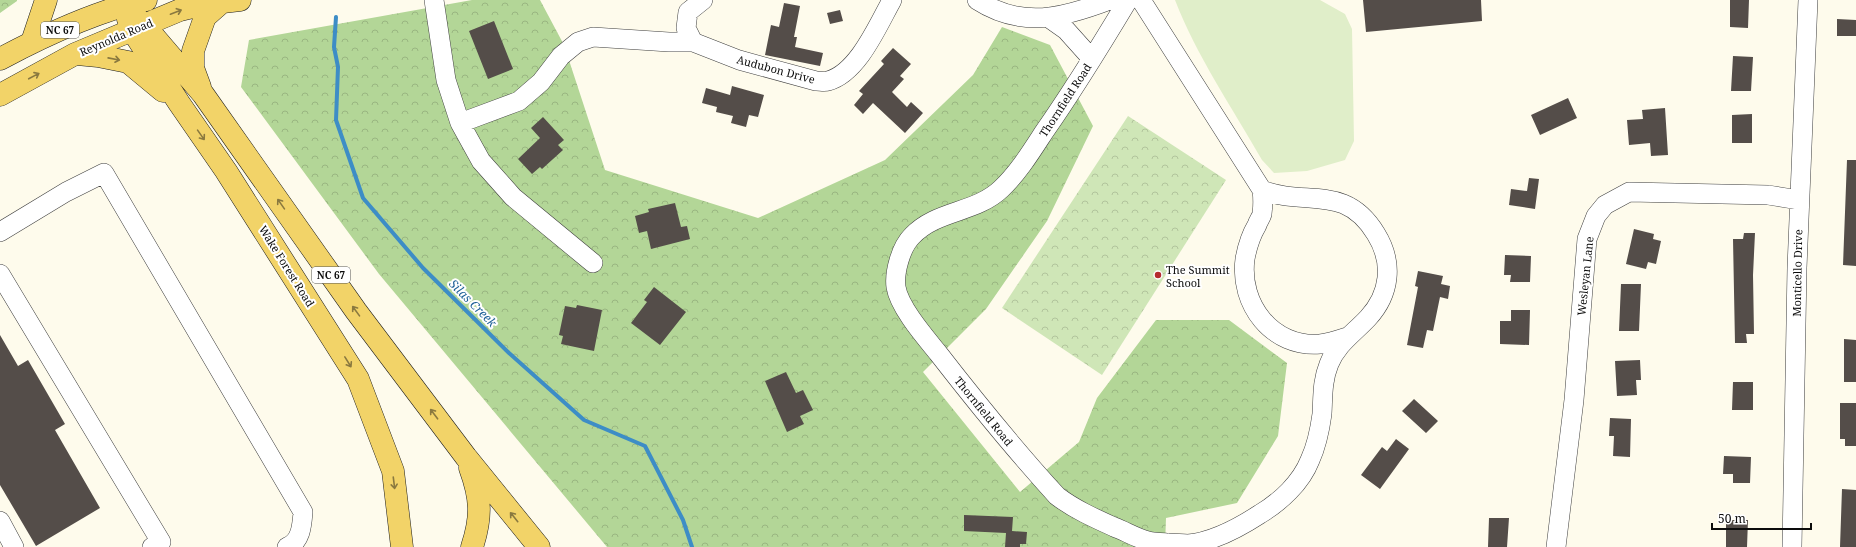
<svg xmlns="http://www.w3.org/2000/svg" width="1856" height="547" viewBox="0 0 1856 547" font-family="'Noto Serif',serif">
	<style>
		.forest { fill: url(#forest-crowns) }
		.park { fill: url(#park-crowns) }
		.pitch { fill: #e0eec9 }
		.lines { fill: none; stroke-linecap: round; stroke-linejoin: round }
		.stream { stroke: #3d8dc6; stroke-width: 4 }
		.building { fill: #544d49 }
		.minor-casing { stroke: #3f3f3f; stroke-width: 20 }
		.major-casing { stroke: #1d1d1d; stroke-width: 23 }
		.minor { stroke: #fff; stroke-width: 19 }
		.major { stroke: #f2d368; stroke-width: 22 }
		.oneway { stroke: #8a793f }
		.poi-dot { fill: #b52b2f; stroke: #fff; stroke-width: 1.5 }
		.labels { text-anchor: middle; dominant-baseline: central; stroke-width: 4; stroke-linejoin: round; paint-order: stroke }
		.shield { fill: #fff; stroke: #555; stroke-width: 1 }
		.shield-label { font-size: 10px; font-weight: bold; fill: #0c0c0c }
		.street-label { font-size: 11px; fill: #0c0c0c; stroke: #fff }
		.poi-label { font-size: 11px; fill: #0c0c0c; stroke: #fff; text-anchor: start }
		.water-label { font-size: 12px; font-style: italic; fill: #1c5f97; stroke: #fff }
	</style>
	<defs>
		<pattern id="forest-crowns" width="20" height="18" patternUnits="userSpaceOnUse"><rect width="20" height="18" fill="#b3d697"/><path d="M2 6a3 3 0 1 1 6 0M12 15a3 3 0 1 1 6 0" fill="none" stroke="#99b681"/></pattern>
		<pattern id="park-crowns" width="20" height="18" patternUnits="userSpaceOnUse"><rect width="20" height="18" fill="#cfe6b7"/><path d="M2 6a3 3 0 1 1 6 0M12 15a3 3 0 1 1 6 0" fill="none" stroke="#b1c49c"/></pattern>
	</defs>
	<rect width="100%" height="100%" fill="#fefbec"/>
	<path class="forest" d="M0,0H17V1L0,13Z
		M472,0H540L564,45L605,170L758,218L885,160L973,75L1002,27L1050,45L1093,126L1047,221L986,309L923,372L1020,492L1079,442L1097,398L1156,320H1229L1287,363L1278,436L1237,503L1166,518L1165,547H607L379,274L241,87L249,40Z"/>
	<path class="park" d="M1128,116L1226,180L1102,375L1002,308Z"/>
	<path class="pitch" d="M1175,0H1320L1345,14L1352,29L1354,141L1345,160L1307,171L1274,173L1262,160C1233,109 1196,55 1175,0Z"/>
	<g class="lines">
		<path class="stream" d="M336,17L334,47L338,67L336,120L363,198L423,268L509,353L584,420L645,446L683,520L692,547"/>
	</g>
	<path class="building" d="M1363,0H1481L1482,21L1366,32Z
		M1730,0H1749L1748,28L1730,27Z
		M784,3L800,6L794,37H797L795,47L823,53L820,66L765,55L771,25L779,27Z
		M840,10L843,21L830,24L827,13Z
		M1837,19L1856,20V36H1837Z
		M494,21L513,69L488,79L469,31Z
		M893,48L911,64L900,76L904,79L892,92L907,107L911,102L923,113L905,133L873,103L863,114L854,105L863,94L859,91L884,64L881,61Z
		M1733,56L1753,57L1751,91H1731Z
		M732,86L764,95L758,117L749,115L746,127L731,123L733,116L716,112L717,107L702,103L706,88L730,95Z
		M1568,98L1577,118L1540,135L1531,115Z
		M1665,108L1668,155L1651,156L1650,143L1629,145L1627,120L1643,119L1642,110Z
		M1752,114V143H1732V115Z
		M543,117L564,140L558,145L563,150L542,169L540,167L532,174L518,159L540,138L531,128Z
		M1847,160H1856V266L1843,265Z
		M1529,178L1539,179L1535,209L1509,205L1511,189L1527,191Z
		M675,203L681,227L687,226L690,239L651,249L647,231L639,233L635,216L649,212L648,209Z
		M1634,229L1654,234L1653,239L1661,241L1656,264L1648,262L1646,269L1626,264Z
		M1744,233H1755L1753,275L1754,334H1746L1747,343H1735L1733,239H1743Z
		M1505,255L1531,256L1530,282H1510L1511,275H1504Z
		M1418,271L1443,276L1441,284L1450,286L1448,299L1440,297L1433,331L1427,330L1423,348L1407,345L1418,287L1415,286Z
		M1621,284H1641L1639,331H1619Z
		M654,287L686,312L660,345L631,323L647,302L644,300Z
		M577,305L602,310L594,351L561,344L563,336L559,335L565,306L576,308Z
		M1511,310H1530L1529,345L1500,344V321H1511Z
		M0,335L18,366L28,360L65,424L55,430L100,508L36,546L0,485Z
		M1844,339L1856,340V382H1844Z
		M1640,360L1641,380H1636L1637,395L1617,396L1615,361Z
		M786,372L796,393L803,390L813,410L800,416L804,424L787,432L765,381Z
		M1733,382H1753V410H1732Z
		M1414,399L1438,421L1426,433L1402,411Z
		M1840,403H1856V446H1845V439H1840Z
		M1610,418L1631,419L1630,457L1613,456L1614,436H1609Z
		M1396,439L1409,449L1380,489L1361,475L1382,447L1387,451Z
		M1724,456L1751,457L1750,483H1733V474H1723Z
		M1842,489L1856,490V547H1840Z
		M964,515L1013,517L1012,531L1027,532L1026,544H1020V547H1005L1006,533L964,531Z
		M1489,518H1509L1507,547H1488Z
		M1726,520H1748L1747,547H1726Z"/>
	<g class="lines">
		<defs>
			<path id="minor" d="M434,0L446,80L460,123L519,101L541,82L561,56L578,42L593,37L669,42H693L739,60L816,81C820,81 825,82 828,81C858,73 878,25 892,0
				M977,0C1022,29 1063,18 1110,0
				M1128,0C1101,45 1074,89 1044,132C1031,152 1018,173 1001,189C976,213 936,210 912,236C901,247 894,272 896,287C899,307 925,337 938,353C976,402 1015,450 1057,496C1074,509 1094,518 1114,527C1125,531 1136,538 1148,541C1154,543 1162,542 1168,543C1175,543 1182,544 1188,544C1213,542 1240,527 1260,514C1280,502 1301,483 1310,460C1316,447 1320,429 1322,414C1323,397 1322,381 1329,364C1337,344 1353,334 1368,318C1390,294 1394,263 1376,234C1345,183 1307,207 1262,190L1141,0
				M1049,18L1066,30L1092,59
				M693,42L686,28L688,12L703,0
				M460,123L481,161L513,197L593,263
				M1262,190C1263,198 1263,206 1262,214C1261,218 1258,221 1257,225C1251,235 1247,248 1245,259C1239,304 1272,348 1320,344C1329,343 1338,340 1347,337
				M0,232L66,192L104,173L303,512C302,525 301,542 287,547
				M0,274L161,542L152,547
				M0,521L14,547
				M1556,547L1574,400L1587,239L1596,216L1605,205L1629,192L1768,195L1799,200
				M1792,547L1797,268L1808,0"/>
			<path id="major" d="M122,5L144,25L203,94L356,311L466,457L539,547
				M128,19L132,30L179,103L226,171L358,379L393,471L402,547
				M32,42L46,0
				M77,54L98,56L128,62L163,91
				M0,59C45,35 96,11 146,0
				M200,87L193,68V51L205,17L222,2
				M0,95L75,54L180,10L205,4L240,0
				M470,468C481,498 482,517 472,547"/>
		</defs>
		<use href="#minor" class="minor-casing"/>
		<use href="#major" class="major-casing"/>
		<use href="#minor" class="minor"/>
		<use href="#major" class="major"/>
	</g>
	<defs><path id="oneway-shaft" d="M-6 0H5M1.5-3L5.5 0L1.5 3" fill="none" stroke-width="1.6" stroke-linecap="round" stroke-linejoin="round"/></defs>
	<g class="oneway">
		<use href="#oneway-shaft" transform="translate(176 12) rotate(-21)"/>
		<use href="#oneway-shaft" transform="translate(114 59) rotate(11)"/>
		<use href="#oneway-shaft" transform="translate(34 76) rotate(-28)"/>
		<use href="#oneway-shaft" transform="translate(201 135) rotate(55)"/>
		<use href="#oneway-shaft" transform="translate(281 204) rotate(-125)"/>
		<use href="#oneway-shaft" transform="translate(356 311) rotate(-126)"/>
		<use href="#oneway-shaft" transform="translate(348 362) rotate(58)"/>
		<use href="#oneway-shaft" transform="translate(434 414) rotate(-127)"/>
		<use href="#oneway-shaft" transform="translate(394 483) rotate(83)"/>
		<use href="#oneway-shaft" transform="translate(514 517) rotate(-129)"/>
	</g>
	<circle class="poi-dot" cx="1158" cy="275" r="4"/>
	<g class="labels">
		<g class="shield">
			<rect x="41" y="22" width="38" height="16" rx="3"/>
			<rect x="312" y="267" width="38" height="16" rx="3"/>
		</g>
		<g class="shield-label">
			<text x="60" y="30">NC 67</text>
			<text x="331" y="275">NC 67</text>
		</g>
		<g class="street-label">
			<text transform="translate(116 37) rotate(-23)">Reynolda Road</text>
			<text transform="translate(776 69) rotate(15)">Audubon Drive</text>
			<text transform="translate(1065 100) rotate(-57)">Thornfield Road</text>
			<text transform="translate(287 266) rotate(58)">Wake Forest Road</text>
			<text transform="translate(1797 273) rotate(-89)">Monticello Drive</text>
			<text transform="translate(1585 276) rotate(-84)">Wesleyan Lane</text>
			<text transform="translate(984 411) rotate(51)">Thornfield Road</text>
		</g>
		<g class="poi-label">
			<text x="1166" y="269">The Summit<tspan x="1166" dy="13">School</tspan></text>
		</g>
		<g class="water-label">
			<text transform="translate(473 303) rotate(45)">Silas Creek</text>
		</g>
	</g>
	<path d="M1712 523v6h99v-6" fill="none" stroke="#0c0c0c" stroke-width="2"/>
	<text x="1718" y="523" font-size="12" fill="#0c0c0c" stroke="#ffffff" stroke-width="3" paint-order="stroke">50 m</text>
</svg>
